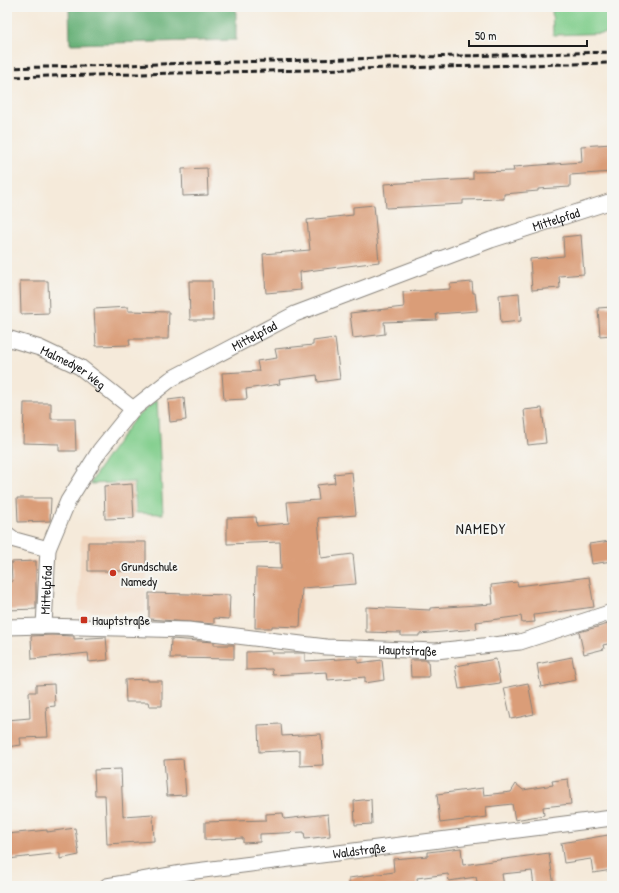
<svg xmlns="http://www.w3.org/2000/svg" width="619" height="893" viewBox="0 0 619 893" font-family="'Patrick Hand',sans-serif">
	<style>
		.built { fill: #f1d5bd }
		.green { fill: #81ce8c; stroke: #4e7554 }
		.forest { fill: #68b178; stroke: #42664a }
		.building { fill: #da9d78 }
		.lines { fill: none; stroke-linecap: round; stroke-linejoin: round }
		.minor-casing { stroke: #88837b; stroke-width: 17 }
		.minor { stroke: #fff; stroke-width: 15 }
		.rail { stroke: #1c1c1c; stroke-width: 3; stroke-dasharray: 6 3; stroke-linecap: butt }
		.poi-dot { fill: #c8321e; stroke: #f6f6f2; stroke-width: 1.5 }
		.labels { text-anchor: middle; dominant-baseline: central; stroke-width: 4; stroke-linejoin: round; paint-order: stroke }
		.street-label { font-size: 13px; fill: #1c1c1c; stroke: #f6f6f2 }
		.poi-label { font-size: 13px; fill: #1c1c1c; stroke: #f6f6f2; text-anchor: start }
		.quarter-label { font-size: 15px; letter-spacing: 1px; fill: #1c1c1c; stroke: #f6f6f2 }
	</style>
	<rect width="100%" height="100%" fill="#f6f6f2"/>
	<filter id="ink" filterUnits="userSpaceOnUse"><feTurbulence type="fractalNoise" baseFrequency=".025" numOctaves="2"/><feDisplacementMap in="SourceGraphic" scale="8" xChannelSelector="R" yChannelSelector="G"/><feConvolveMatrix kernelMatrix="1 2 1 2 8 2 1 2 1" color-interpolation-filters="sRGB"/></filter>
	<filter id="wash" filterUnits="userSpaceOnUse"><feTurbulence type="fractalNoise" baseFrequency=".012" numOctaves="4" result="noise"/><feDisplacementMap in="SourceGraphic" scale="16" xChannelSelector="R" yChannelSelector="G"/><feGaussianBlur stdDeviation="0.9" result="paint"/><feColorMatrix in="noise" values="0 0 0 0 0 0 0 0 0 0 0 0 0 0 0 0 0 1.4 0 .05"/><feComposite in="paint" operator="in"/></filter>
	<g filter="url(#wash)">
		<rect width="100%" height="100%" fill="#f5eada"/>
		<path class="built" d="M81,536H149L145,613L78,611Z"/>
		<path class="green" d="M552,7H612V33L553,35Z
			M157,400L163,514L136,513L134,482L90,484L104,461L135,418Z"/>
		<path class="forest" d="M69,7H236V40L70,44Z"/>
		<g id="blocks">
			<path class="building" d="M612,144V172L570,175V187L538,189V191L504,194V199L463,200V204L386,208L384,184L473,179V172L514,171L513,167L582,162L581,146Z
				M207,168L208,195L183,196L182,169Z
				M374,205L379,262L300,272L301,290L266,293L263,254L310,250L307,220L353,215V207Z
				M581,235L584,274L559,276L560,288L532,290L530,259L564,256L563,237Z
				M20,281H48L49,313L21,314Z
				M189,281H212L213,320H190Z
				M472,282L473,293H475L477,311L436,314L437,320L384,322L385,334L353,338L350,313L404,307L403,292L450,289V284Z
				M519,293L521,321L501,323L499,295Z
				M128,307V311L169,312L168,339H129L130,345L96,346L94,309Z
				M612,307V335L600,336L598,308Z
				M335,338L340,379L318,382L317,375L279,380L280,384L246,389L247,399L224,400L222,373L259,371L257,361L277,358L275,349L313,345V341Z
				M184,398L186,420L170,422L168,400Z
				M24,403H51V419H75L76,451H59V444L23,443Z
				M542,408L546,443L528,445L524,410Z
				M352,472L356,515L318,518L321,558L353,554L356,584L302,588L300,627L272,626V628H255L256,568L281,569L280,542L227,544V518L256,517L257,526L289,523L287,502L319,500L317,485L335,483L334,474Z
				M132,484L134,518L105,519L104,486Z
				M17,498H51L50,521L18,522Z
				M610,541L612,561L592,564L589,544Z
				M88,542H146V571H88Z
				M36,561V609L7,610V582H12L11,562Z
				M589,577L594,607L534,615L535,622L522,623L521,616L476,622L477,629L419,634V636H401V633L366,632V607L430,610V608L493,604L491,585L517,582L518,586Z
				M149,593L230,595L229,619L214,618V624L149,619Z
				M612,623V643L603,645L604,649L584,654L579,632Z
				M51,635L74,636V639L106,637L108,660L89,662L88,653L32,659L31,636Z
				M171,639L214,642V645H234V659L170,658Z
				M271,651V653H305V661L358,658V663L382,660L384,680L365,683V677L328,680L327,672L273,675L272,669L246,670V652Z
				M572,657L576,680L541,687L537,664Z
				M496,659L500,683L459,689L455,666Z
				M410,660H428L429,677H411Z
				M148,679V681H162V706H149L148,702H126L125,680Z
				M528,683L534,714L511,719L504,688Z
				M54,684L55,706L46,707L48,737L20,738L21,745L7,747V720L30,718L29,692H36V685Z
				M281,724L282,736L321,734L323,765L300,766V750L259,752L258,725Z
				M183,759L186,795L167,796L164,760Z
				M121,769L123,816L153,814L154,841L107,844L105,795H95L94,770Z
				M568,779L571,804L543,807L544,815L515,820L512,804L486,807L487,817L440,823L437,794L483,788L484,795L511,792L516,784L523,790L553,785L552,781Z
				M371,799L372,824L355,825L354,801Z
				M283,813L284,819L328,814L330,836L305,839L304,832L260,834V842L243,843V838L205,840V822L266,820V814Z
				M75,828L79,855L60,859V853L8,859L7,834L47,830V832Z
				M608,835L612,870L593,873L591,859L564,863L561,843Z
				M461,848L463,865L549,853L554,886H534L532,871L502,874L504,886H478L476,877L449,881L448,874L417,878L418,886H349V878L394,872L393,859L428,856V852Z"/>
		</g>
	</g>
	<g filter="url(#ink)">
		<use href="#blocks" fill-opacity="0" stroke="#88837b" stroke-width="1"/>
		<g class="lines">
			<defs>
				<g id="minor">
					<path id="s1" d="M7,338L40,348L80,367L133,409"/>
					<path d="M7,534L15,540L48,549"/>
					<path id="s2" d="M44,626L48,549L68,501L100,450L133,409L171,379L295,314L491,240L612,201"/>
					<path id="s3" d="M7,627L44,626L188,630L326,647L436,651L520,642L612,612"/>
					<path id="s4" d="M107,886L188,872L612,818"/>
				</g>
			</defs>
			<use href="#minor" class="minor-casing"/>
			<use href="#minor" class="minor"/>
			<path class="rail" d="M7,68L612,52
				M7,77L612,63"/>
		</g>
	</g>
	<g class="poi-dot">
		<circle cx="113" cy="573" r="4"/>
		<rect x="80" y="616" width="8" height="8" rx="2"/>
	</g>
	<g class="labels">
		<g class="street-label">
			<text stroke="none"><textPath href="#s2" startOffset="708">Mittelpfad</textPath></text>
			<text stroke="none"><textPath href="#s2" startOffset="384">Mittelpfad</textPath></text>
			<text stroke="none"><textPath href="#s1" startOffset="73">Malmedyer Weg</textPath></text>
			<text stroke="none"><textPath href="#s2" startOffset="36">Mittelpfad</textPath></text>
			<text stroke="none"><textPath href="#s3" startOffset="402">Hauptstraße</textPath></text>
			<text stroke="none"><textPath href="#s4" startOffset="255">Waldstraße</textPath></text>
		</g>
		<g class="poi-label">
			<text x="121" y="566">Grundschule<tspan x="121" dy="15">Namedy</tspan></text>
			<text x="92" y="620">Hauptstraße</text>
		</g>
		<g class="quarter-label">
			<text x="481" y="528">NAMEDY</text>
		</g>
	</g>
	<rect width="619" height="893" fill="none" stroke="#f6f6f2" stroke-width="24"/>
	<path d="M469 40v6h118v-6" fill="none" stroke="#1c1c1c" stroke-width="2"/>
	<text x="475" y="40" font-size="12" fill="#1c1c1c" stroke="#f6f6f2" stroke-width="3" paint-order="stroke">50 m</text>
</svg>
